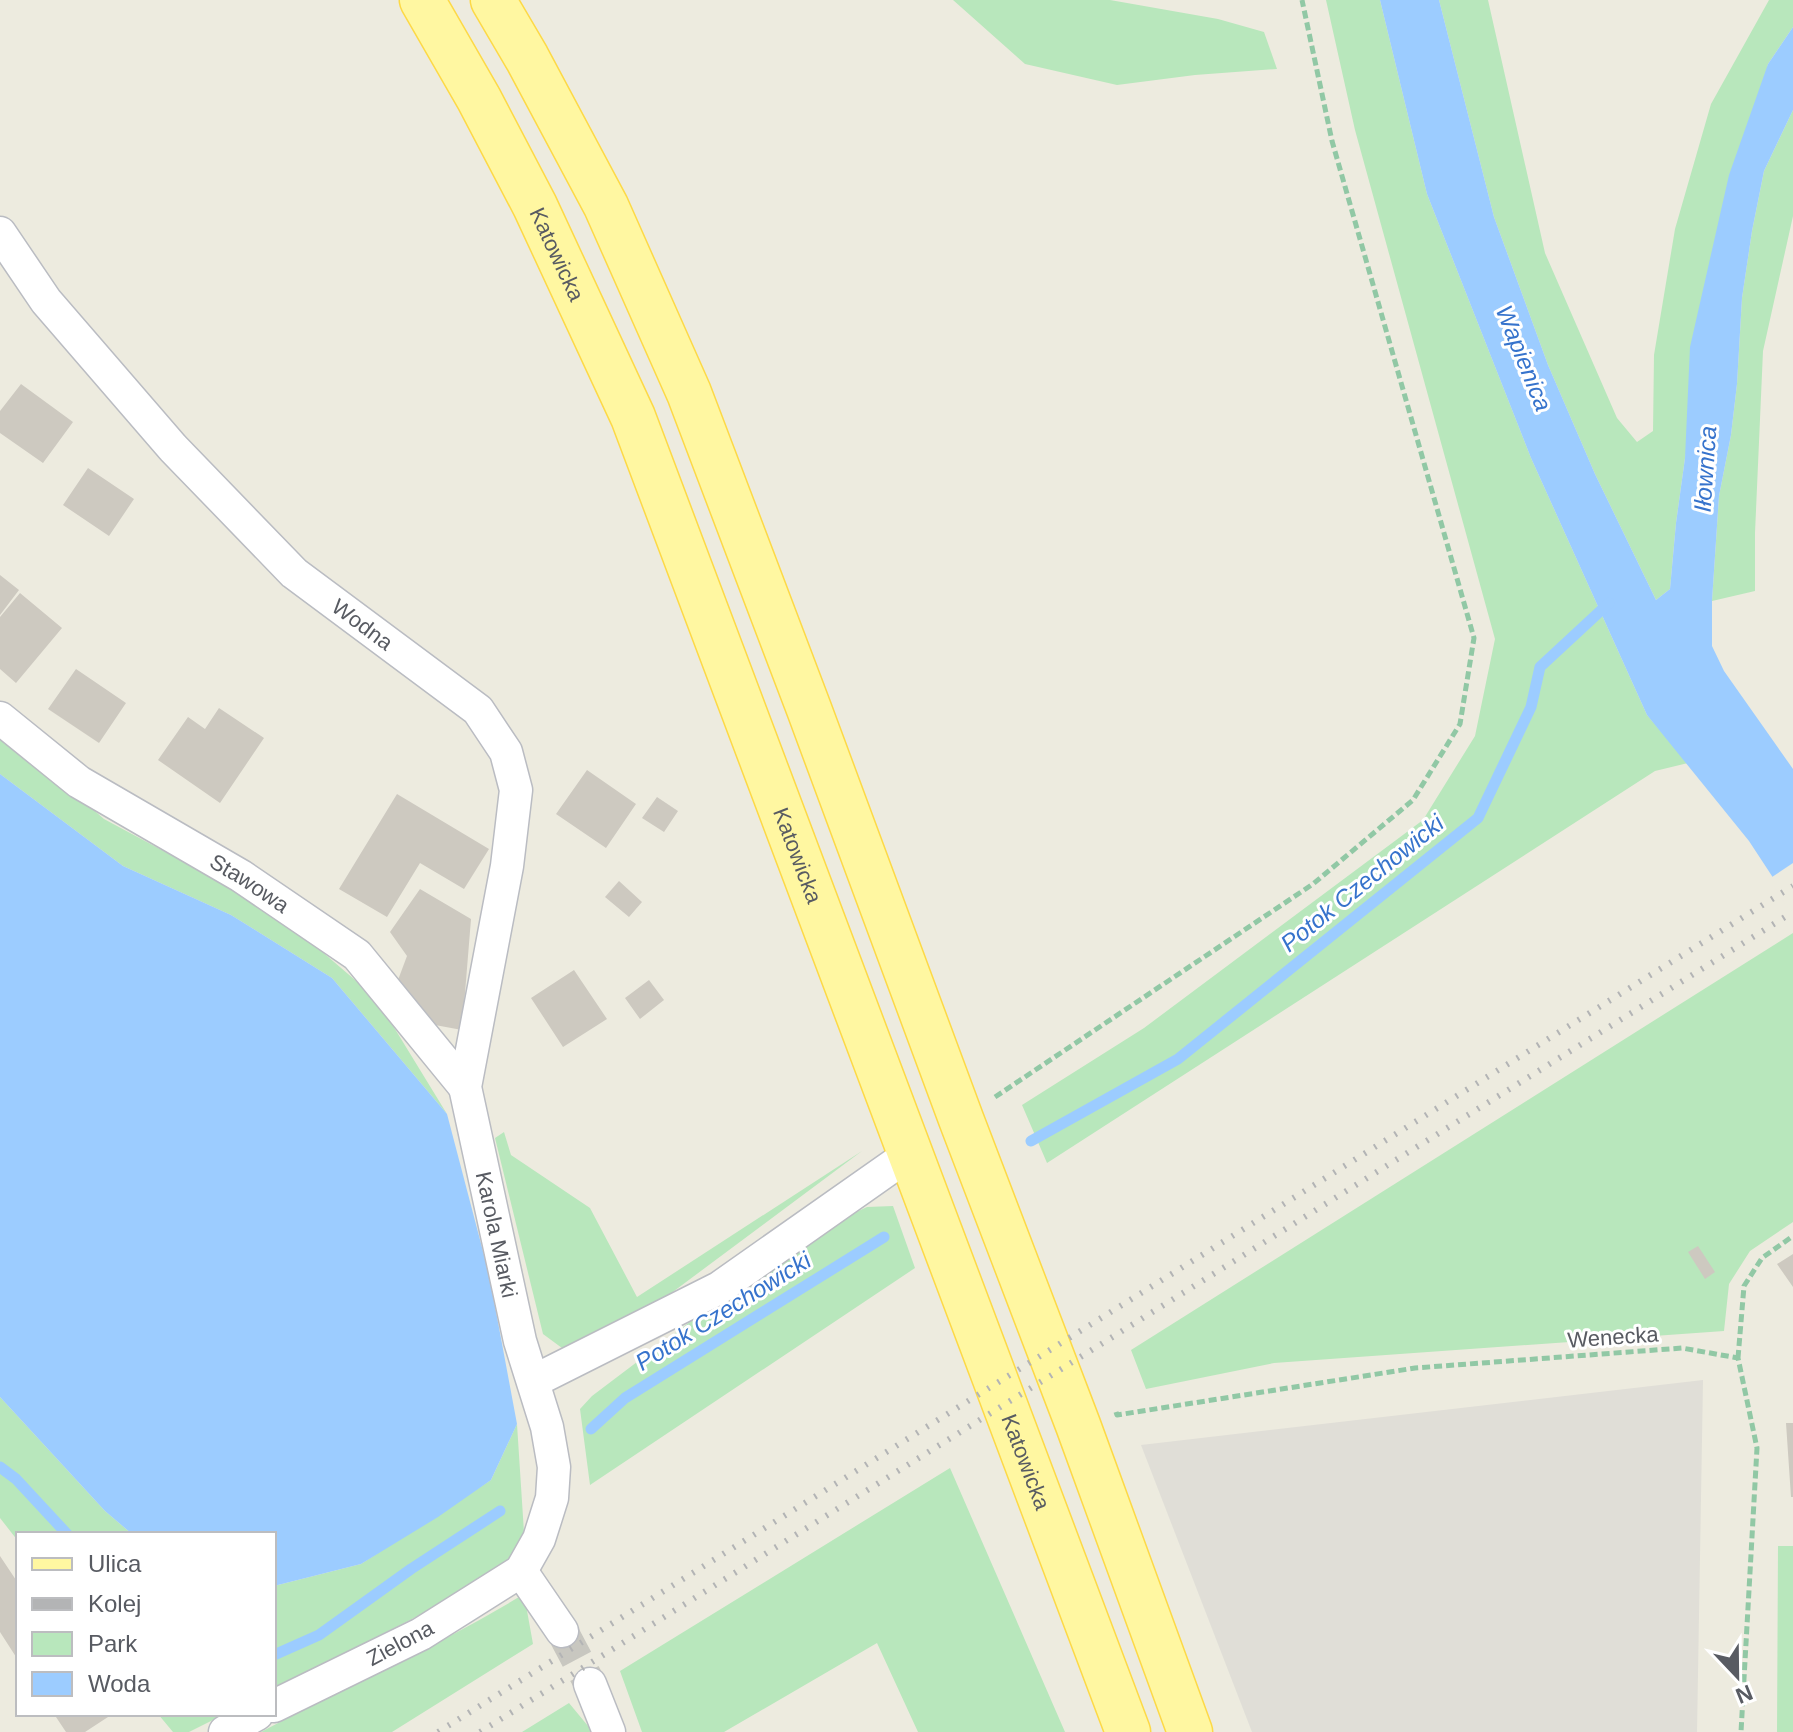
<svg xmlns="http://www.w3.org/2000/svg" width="1793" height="1732" viewBox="0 0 1793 1732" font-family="Arial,sans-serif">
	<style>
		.industrial { fill: #e0ded7 }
		.green { fill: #b8e7bc }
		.water { fill: #9cccff }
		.pier { fill: #edebdf }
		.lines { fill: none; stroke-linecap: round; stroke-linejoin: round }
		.stream { stroke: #9cccff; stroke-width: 11 }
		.building { fill: #cdc9c0 }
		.street-tunnel { stroke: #c8c7c0; stroke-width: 32; stroke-dasharray: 32 16; stroke-linecap: butt }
		.street-casing { stroke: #babcc2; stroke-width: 35 }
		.primary-casing { stroke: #fdd947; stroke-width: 47 }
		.path { stroke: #91c8a5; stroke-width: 5; stroke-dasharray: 8 4; stroke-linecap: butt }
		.street { stroke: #fff; stroke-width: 32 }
		.primary { stroke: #fff7a1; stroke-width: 44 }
		.rail { stroke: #b3b4b5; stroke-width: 6; stroke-dasharray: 2 10; stroke-linecap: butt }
		.labels { text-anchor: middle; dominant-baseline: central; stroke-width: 6; stroke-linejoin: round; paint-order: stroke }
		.street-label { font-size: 22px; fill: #585b62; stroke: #fff }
		.water-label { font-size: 24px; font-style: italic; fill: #3673cc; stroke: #fff }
	</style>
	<rect width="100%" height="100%" fill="#edebdf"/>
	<path class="industrial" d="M1703,1380L1697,1732H1252L1141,1445Z"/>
	<path class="green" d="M953,0H1110L1218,19L1264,32L1277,69L1195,75L1117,85L1025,64Z
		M1326,0H1380L1427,194L1531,458L1647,715L1688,763L1655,771L1047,1163L1022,1105L1144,1028L1423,820L1475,736L1495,639L1355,130Z
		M1439,0H1488L1545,253L1617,418L1637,442L1653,431L1654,355L1675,229L1711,104L1769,0H1793V27L1768,64L1685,458L1676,523L1670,589L1656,600L1595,474L1548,365L1494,217Z
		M1793,110V216L1763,351L1755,533V591L1712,601L1719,496L1731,435L1737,384L1742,298L1752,231L1764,171Z
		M0,734L35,759L104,819L212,877L291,925L376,998L447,1114L332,978L231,915L123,866L0,774Z
		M1793,933V1222L1750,1251L1729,1284L1724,1331L1274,1363L1146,1389L1131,1350Z
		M504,1132L511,1155L590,1208L637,1297L862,1151L623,1329L562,1348L543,1334L495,1138Z
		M893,1206L915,1268L590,1485L580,1409L592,1396L711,1306L820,1229L867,1207Z
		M0,1397L105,1511L132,1534H18V1541L0,1518Z
		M517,1424L525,1548L473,1588L274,1689V1586L361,1564L491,1480Z
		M950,1468L1065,1732H918L877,1643L724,1732H642L620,1671Z
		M1778,1546H1793V1732H1777Z
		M524,1594L533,1644L392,1732H261C348,1685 439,1646 524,1594Z
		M569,1703L593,1732H522Z
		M158,1714H225L189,1732H173Z"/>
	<path class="water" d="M1380,0H1439L1494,217L1548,365L1595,474L1656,600L1670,589L1676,523L1685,458L1690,347L1729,175L1768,64L1793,27V110L1764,171L1752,231L1742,298L1737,384L1731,435L1719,496L1712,601V646L1724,671L1793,769V908L1749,841L1647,715L1531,458L1427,194Z
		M0,774L123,866L231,915L332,978L447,1114L489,1274L517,1424L491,1480L438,1517L361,1564L274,1586V1534H132L105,1511L0,1397Z"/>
	<path class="pier" d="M1793,863V912L1790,911L1769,879Z"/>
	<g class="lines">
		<path class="stream" d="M1031,1141L1178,1059L1478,818L1531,707L1540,667L1609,603
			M591,1429L625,1398L884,1237
			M0,1467L16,1479L67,1534
			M274,1655L319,1635L411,1569L500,1511"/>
	</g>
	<path class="building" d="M21,384L73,422L43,463L0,433V411Z
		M88,468L134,499L109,536L63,505Z
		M0,575L19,590L0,615Z
		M20,593L62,628L16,683L0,669V617Z
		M76,669L126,703L99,743L48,709Z
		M219,708L264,738L220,803L158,760L188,717L205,729Z
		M587,770L636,804L606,848L556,814Z
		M397,794L489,849L464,889L420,863L387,917L339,889Z
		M657,797L678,811L664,832L642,818Z
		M619,881L642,902L629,917L605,897Z
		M420,889L471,919L462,1030L435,1025L398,980L407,956L390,932Z
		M574,970L607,1019L563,1047L531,998Z
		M649,980L664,1000L640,1019L625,998Z
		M1698,1246L1715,1272L1705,1279L1688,1252Z
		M1793,1254V1287L1777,1264Z
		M1786,1423H1793V1497H1791Z
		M0,1556L18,1583V1660L0,1632Z
		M54,1714H106L108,1717L85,1732H66Z"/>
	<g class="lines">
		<path class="street-tunnel" d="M562,1631L590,1684"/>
		<defs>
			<g id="street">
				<path id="s1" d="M0,233L46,301L173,448L294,573L478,710L506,752L516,790L507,866L465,1087L520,1341L547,1427L554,1467L552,1498L539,1539L521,1571L421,1634L274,1706"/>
				<path id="s2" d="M0,718L79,782L241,876L357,955L465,1087"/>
				<path d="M534,1381L719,1288L911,1153"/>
				<path d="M521,1571L562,1631"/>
				<path d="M590,1684L609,1732"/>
				<path d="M225,1732L257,1714"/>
			</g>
			<g id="primary">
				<path id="s3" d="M422,0L479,99L535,206L633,417L1128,1732"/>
				<path d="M493,0L527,58L606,206L689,393L809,709L961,1119L1078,1425L1190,1732"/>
			</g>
		</defs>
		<use href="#street" class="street-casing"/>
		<use href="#primary" class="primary-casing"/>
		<path class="path" d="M995,1097L1313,884L1413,800L1460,724L1474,638L1332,141L1302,0
			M1738,1358L1744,1286L1762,1258L1793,1236
			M1116,1412L1117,1415L1415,1368L1682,1348L1738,1358L1757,1448L1741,1732"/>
		<use href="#street" class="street"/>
		<use href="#primary" class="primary"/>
		<path class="rail" d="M438,1732L1793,886
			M480,1732L1793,912"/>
	</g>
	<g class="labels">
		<g class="street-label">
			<text stroke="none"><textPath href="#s3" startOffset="288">Katowicka</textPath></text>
			<text stroke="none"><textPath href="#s1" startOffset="536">Wodna</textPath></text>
			<text stroke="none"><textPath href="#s3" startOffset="936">Katowicka</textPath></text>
			<text stroke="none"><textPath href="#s2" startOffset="300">Stawowa</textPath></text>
			<text stroke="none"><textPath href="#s1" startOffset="1222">Karola Miarki</textPath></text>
			<text transform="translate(1613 1337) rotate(-4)">Wenecka</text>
			<text stroke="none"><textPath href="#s3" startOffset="1584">Katowicka</textPath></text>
			<text transform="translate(400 1643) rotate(-28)">Zielona</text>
		</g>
		<g class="water-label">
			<text transform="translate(1524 358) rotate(68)">Wapienica</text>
			<text transform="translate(1705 469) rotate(-86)">Iłownica</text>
			<text transform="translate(1362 883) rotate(-39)">Potok Czechowicki</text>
			<text transform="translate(723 1311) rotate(-32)">Potok Czechowicki</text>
		</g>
	</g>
	<rect x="16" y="1532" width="260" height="184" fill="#ffffff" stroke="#bcbdc0" stroke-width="2"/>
	<rect x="32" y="1558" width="40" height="12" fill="#fff7a1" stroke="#bcbdc0" stroke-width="2"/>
	<text x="88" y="1572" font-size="24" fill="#585b62">Ulica</text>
	<rect x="32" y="1598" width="40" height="12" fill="#b3b4b5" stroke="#bcbdc0" stroke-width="2"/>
	<text x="88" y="1612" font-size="24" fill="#585b62">Kolej</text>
	<rect x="32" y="1632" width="40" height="24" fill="#b8e7bc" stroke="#bcbdc0" stroke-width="2"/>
	<text x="88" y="1652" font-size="24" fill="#585b62">Park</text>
	<rect x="32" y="1672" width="40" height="24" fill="#9cccff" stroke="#bcbdc0" stroke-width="2"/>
	<text x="88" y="1692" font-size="24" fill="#585b62">Woda</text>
	<g transform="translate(1737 1676) rotate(158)" stroke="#ffffff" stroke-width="6" paint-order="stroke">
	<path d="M0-6L14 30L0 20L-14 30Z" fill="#585b62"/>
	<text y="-12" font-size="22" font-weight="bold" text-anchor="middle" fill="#585b62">N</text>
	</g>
</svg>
